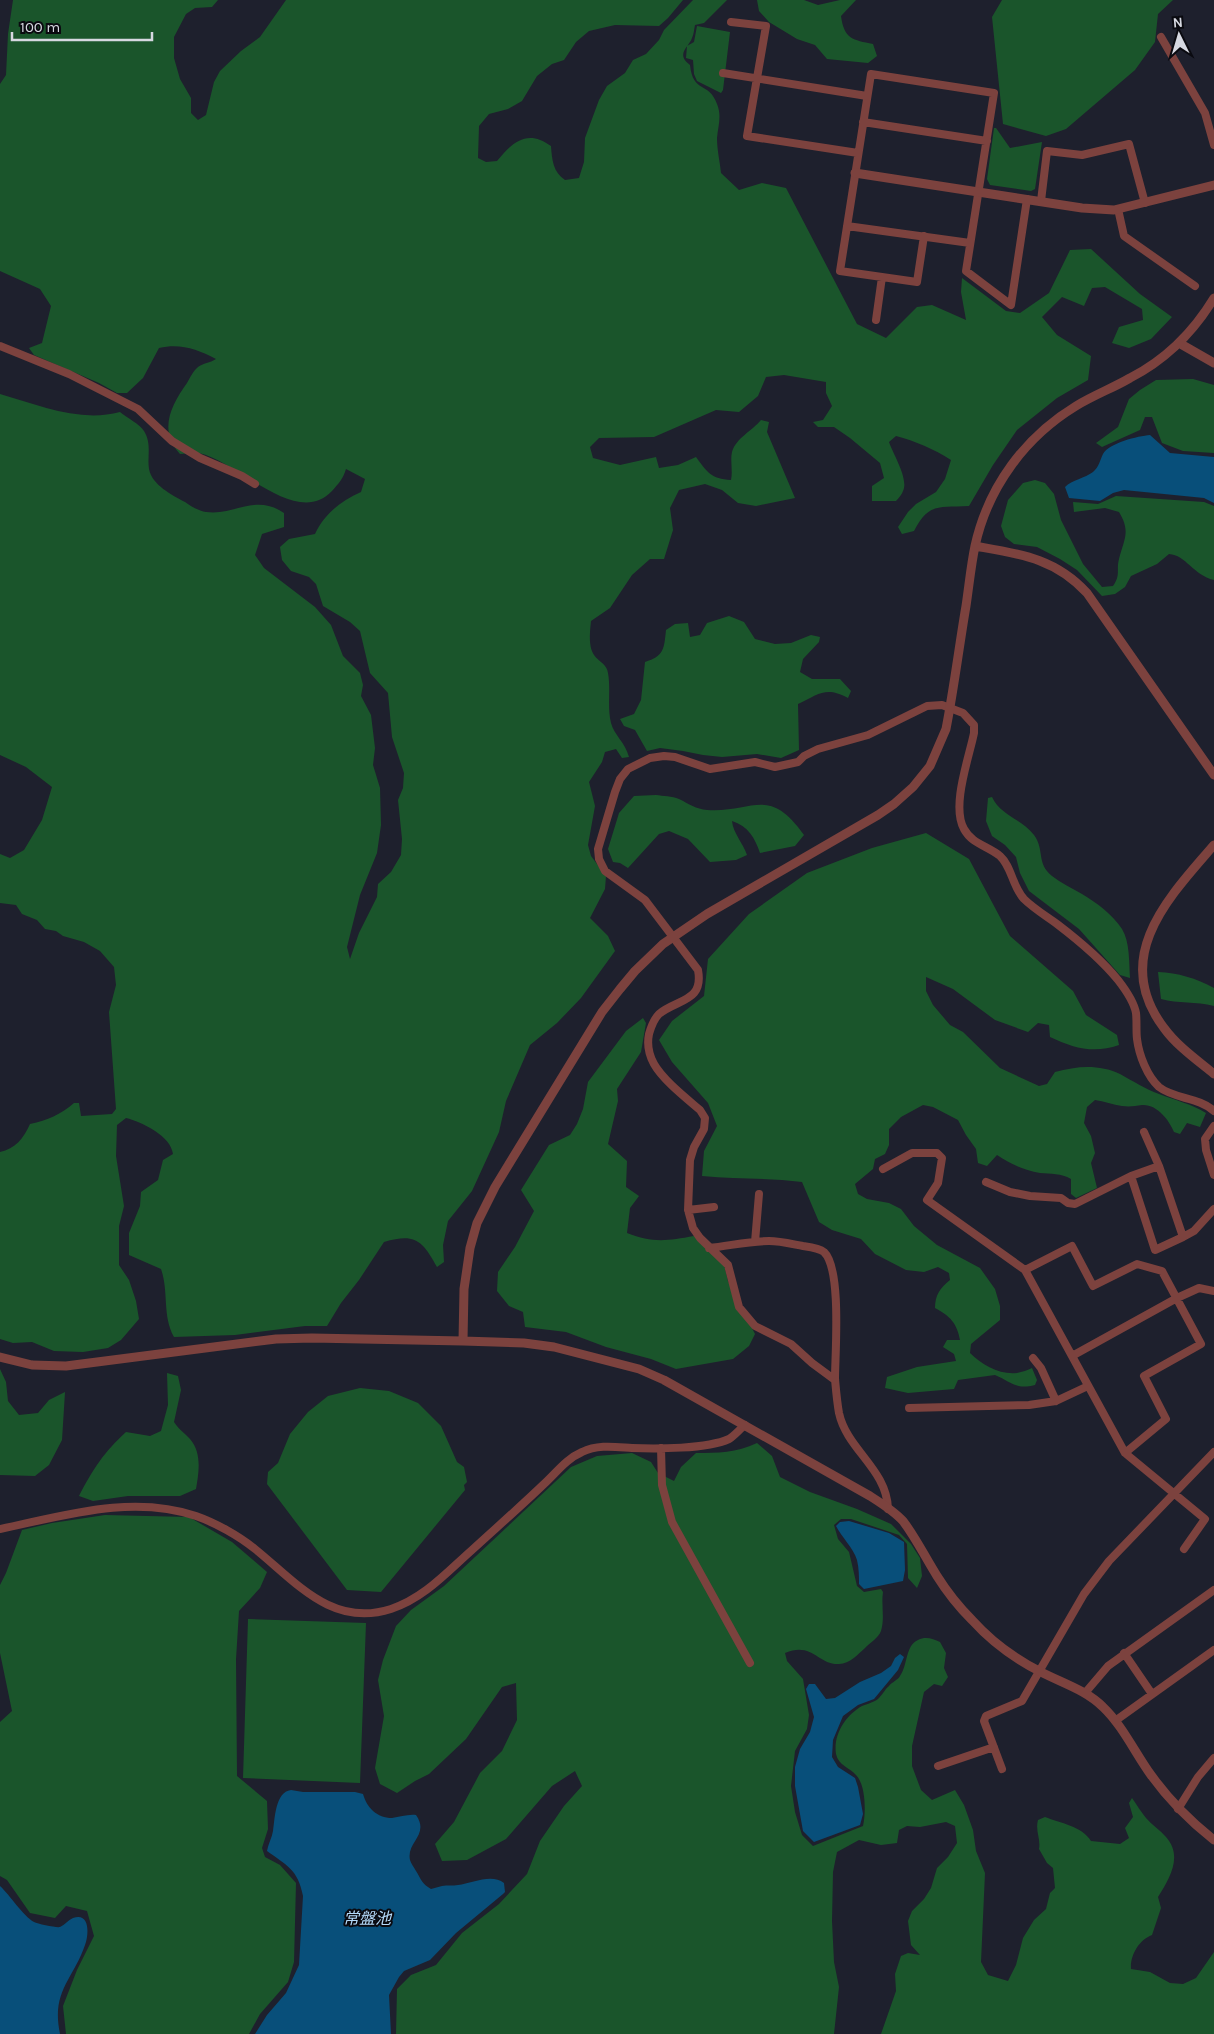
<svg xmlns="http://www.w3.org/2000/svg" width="1214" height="2034" viewBox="0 0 1214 2034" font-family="Karla,'Noto Sans JP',sans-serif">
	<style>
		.green { fill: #1a552b }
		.water { fill: #084f7a }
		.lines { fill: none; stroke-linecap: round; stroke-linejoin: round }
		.minor { stroke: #7c423e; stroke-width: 8 }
		.tertiary { stroke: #7c423e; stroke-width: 9 }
		.labels { text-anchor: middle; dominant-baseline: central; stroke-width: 4; stroke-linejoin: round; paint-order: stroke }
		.water-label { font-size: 16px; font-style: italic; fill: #b4dafa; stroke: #0a0a10 }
	</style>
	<rect width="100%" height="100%" fill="#1e202d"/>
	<path class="green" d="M13,0H218L212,7L195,8L186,14L174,37V58L180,79L191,98V113L198,120L206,115L214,82L220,71L241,51L260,37L286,0H683L668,18L659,26L615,25L589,31L576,42L564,60L552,64L537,76L522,101L508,109L489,114L479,126L478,158L486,162L497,161C513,141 528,129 551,146C552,160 553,172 565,180L579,178L584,162L585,138L599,100L607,86L625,73L633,60L646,54L659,40L664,30L693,0H727L704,23L695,25C694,29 694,34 692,38C689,47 675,54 690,65C693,94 709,81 717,104C722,116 718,126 717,138C717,150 720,162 721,173L739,190L762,183L786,188L857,324L886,338L917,307L932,305L966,320L961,292L962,278L1006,311L1020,313L1049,293L1070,250L1091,249L1140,294L1172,317L1151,339L1129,348L1112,343L1119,327L1143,320L1142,309L1105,287L1092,288L1084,306L1062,297L1042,317L1057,335L1091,356L1088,380L1057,398L1017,430L993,465L969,506C939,508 929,502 914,531L902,534L898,527L908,512L916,504L936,492L945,479L951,460C934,449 915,441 896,436L889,442C893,454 909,479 903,491C902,494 899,498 896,501H872V486L884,478L880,463L850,438L834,427H818L813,422L823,420L832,406L826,393V382L784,375L766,377L758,396L739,412L716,410L654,437L599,438L590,447L593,458L620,465L656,457L659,468L678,465L696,457C707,472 711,479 731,480C733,471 730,460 732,452C736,438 752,431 761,420L769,422L767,432L795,498L756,506L738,503L722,490L705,484L679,490L670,508L673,530L664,559H650L632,575L610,608L591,621C590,631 588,646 594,655C599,662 607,664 608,673C611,690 607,706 611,723C614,735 625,742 629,757L622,758L616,749L605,752L602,762L589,782L595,806L588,845L591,856L606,876L605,889L590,918L608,936L615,951L581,998L557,1023L530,1045L506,1101L499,1132L472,1191L448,1221L443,1245L444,1262L437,1267C422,1240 415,1233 384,1242L359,1280L341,1303L327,1326H305L235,1335L174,1337C162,1315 169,1292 161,1269L129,1255V1233L140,1206L141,1192L158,1180L163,1160L173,1154C171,1136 142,1122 126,1118L117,1125L116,1156L124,1206L119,1226V1265L129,1280L136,1301L139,1319L121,1340L108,1348L83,1352L54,1351L32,1342L13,1343L0,1339V1152C15,1149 24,1138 30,1124C48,1120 60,1115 74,1103H79L81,1116L112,1114L116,1109L109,1012L116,985L114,967L100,951L84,942L63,936L56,931L45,929L37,920L22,914L16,905L0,903V854L10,858L24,850L42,820L52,787L26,767L0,755V394C39,405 80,423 120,412C127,418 140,424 144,431C152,444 147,456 149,469C152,485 172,495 185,502C190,506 199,511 206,512C235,516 255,493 284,513V527L262,534L255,555L264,568L315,607L331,625L343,656L360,673L363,685L361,696L371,715L375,748L373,765L380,788L381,825L377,853L360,895L347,947L350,959L359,933L377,897L378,884L391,872L401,855L402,839L398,800L403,788L404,773L392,737L388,693L370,673L360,631L350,622L323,606L316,584L309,577L291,571L282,560L280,547L289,539L315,534C325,513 341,501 361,492L365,479L346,469C343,479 339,483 332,491C296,529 238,461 199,453C193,452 185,454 180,454C158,431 171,405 187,383C190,378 193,371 198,367C203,363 210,363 216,359C197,349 180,343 159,348L143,378L127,393H117L99,383L34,355L29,348L42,343L51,306L40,289L0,271V84L6,75L8,34Z
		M757,0H804L818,5L840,0H856L841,16C844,39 853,40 873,44L877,56L868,63L827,59L815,45L797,39L769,22L759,11Z
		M1002,0H1173L1158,14L1155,42L1135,70L1066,129L1046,136L1003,124L992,17Z
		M697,26L730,32L723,90L721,93L697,81L694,74L693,60L686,58L687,46L694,42Z
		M994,128H996L1010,148L1042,142L1035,189L1031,191L990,185L987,179Z
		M1193,379L1214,385V453L1183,451L1162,443L1152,417H1145L1140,430L1102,447L1096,443L1118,427L1129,399L1140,390L1156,380Z
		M1035,480L1045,483L1054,494L1061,520L1083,564L1102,587L1113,586C1121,575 1116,570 1119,559C1124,539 1131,532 1119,512L1105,508L1074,512L1073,502L1098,504L1116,496L1204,502L1214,506V580C1193,575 1186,555 1169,554L1157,564L1131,576L1125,587L1115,594L1102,596L1077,570L1060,559L1037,547L1014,544L1005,537L1001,526L1008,500L1023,483Z
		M729,616L744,622L755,639L775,644L791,643L811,635L820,637L819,642L803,659L800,672L812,679H840L851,691L848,698C826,686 819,694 798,704L799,750L781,758L757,754L722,757L703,755L683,751L660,748L647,751L635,730L624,726L620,719L634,714L641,700L645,662C664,656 664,649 666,630L675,624L688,623L690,637L700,635L707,623Z
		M656,795C663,796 672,796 679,799C689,804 696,809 707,810C754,813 768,785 804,835L795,846L760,853C755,838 748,826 732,821C733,833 743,843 747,855L736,860L710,862L688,839L669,831L659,834L628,868L620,863L613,862L608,849L619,813L634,796Z
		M992,797C1001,816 1022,819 1034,835C1045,850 1036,863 1052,876C1061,883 1072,888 1082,894C1097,903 1112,914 1122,929C1130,942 1129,963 1130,978L1120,975L1079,929L1029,891L1020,873L1016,857L1005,845L992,836L986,821L988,798Z
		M926,833L969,859L1010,936L1073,991L1086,1015L1117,1035L1119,1045C1094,1054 1073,1048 1050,1037L1049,1025L1038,1023L1028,1032L995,1020L953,989L926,977V991L933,1005L950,1025L963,1032L1000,1068L1039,1086L1047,1084L1055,1072C1077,1066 1099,1064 1120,1074C1133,1081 1145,1089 1159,1094C1175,1100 1191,1104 1206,1113L1200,1127L1187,1123L1180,1134L1174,1132C1169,1120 1157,1104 1142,1105C1135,1106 1130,1107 1122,1106C1113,1105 1104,1101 1095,1100L1087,1107L1084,1123L1091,1136L1095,1153L1091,1163L1097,1188L1076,1198L1071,1194V1179C1061,1173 1051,1174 1040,1173C1024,1170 1010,1164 997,1155L987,1166L978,1163L976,1149L966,1135L958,1120L933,1107L923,1105L901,1117L889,1129V1145L885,1154L875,1159L873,1169L855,1184L858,1194L867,1199L889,1203L901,1209L914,1226L937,1245L980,1268L995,1289L1000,1306V1320L971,1344L970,1353C982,1365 1000,1375 1017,1373C1022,1372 1028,1370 1032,1368L1037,1380L1035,1385C1015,1390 1012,1382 995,1375L958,1380L954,1389L908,1393L885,1388L887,1377L917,1367L956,1361L954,1354L943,1347L947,1340H960C957,1323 950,1316 935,1308C935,1295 940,1288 950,1280L949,1273L938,1267L924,1272L906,1270L875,1254L861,1239L832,1230L819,1222L802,1182C769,1178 736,1179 702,1176L704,1151L717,1126L708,1103L672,1062L659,1040L672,1021L704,996L708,959L749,914L807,873L872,848Z
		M1158,972C1178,973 1196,978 1214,988V1006C1196,1001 1178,1004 1161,999Z
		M643,1018L646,1023L641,1052L617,1089L618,1101L608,1144L627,1161L626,1187L639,1196L630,1208L627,1233C652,1243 667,1241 694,1236L724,1264L728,1281L755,1334L749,1346L733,1359L676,1369L651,1359L606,1347L566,1332L525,1327L523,1312L509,1306L497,1291L498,1272L515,1247L534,1211L521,1190L549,1145L570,1135L577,1124L583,1109L588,1082L626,1031Z
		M0,1369L6,1382L8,1401L19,1415L38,1413L49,1400L65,1392L62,1440L49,1465L35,1476L0,1475Z
		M167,1373L178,1376L181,1390L174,1422C180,1431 184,1432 190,1439C202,1453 199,1472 196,1489L180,1496H128L93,1501L79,1496C93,1469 104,1452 126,1432L150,1436L161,1431L168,1405Z
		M360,1388L389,1391L418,1403L441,1426L457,1462L464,1467L467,1482L464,1485L465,1490L381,1592L347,1590L267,1484L268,1472L278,1463L290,1434L308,1412L328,1396Z
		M757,1443L772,1456L780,1477L810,1492L857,1509L891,1524L911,1544L920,1558L922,1576L917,1588L908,1578L907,1544L899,1535L851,1519H841L834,1525L838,1539L849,1552L857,1586L864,1592L881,1589L883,1592C881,1605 885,1618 881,1631C879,1637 870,1643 865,1648C858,1654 850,1664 839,1664C818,1665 812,1641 785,1653L787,1661L803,1679L809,1715L807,1729L795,1751L791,1786L795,1812L802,1835L813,1846L863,1826C866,1813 866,1785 856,1775C850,1768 838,1765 836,1754C833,1734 846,1715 862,1706C867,1704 875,1702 879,1698C883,1694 885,1689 889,1686C892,1682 898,1680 900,1676C908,1665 905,1646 918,1640C926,1636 933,1639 940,1642L946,1653L944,1668L948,1677L942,1686L934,1684L924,1692L912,1746V1766L921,1790L932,1800L955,1790L964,1805L973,1830L976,1851L985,1873L981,1962L988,1975L1008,1981L1016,1965L1023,1938L1034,1920L1046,1909L1050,1893L1055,1888L1053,1868L1047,1863L1039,1849C1041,1839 1035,1831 1038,1820L1045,1817C1060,1823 1082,1826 1091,1841L1120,1844L1129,1838L1125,1828L1133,1817L1129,1803L1132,1798C1137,1805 1141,1812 1146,1818C1152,1825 1160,1830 1166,1837C1183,1856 1170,1878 1158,1897L1161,1908L1152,1935C1139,1940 1130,1955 1131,1969L1150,1972L1170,1983L1183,1984L1196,1978L1214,1952V2034H881L896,1991L895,1974L901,1956L908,1953L920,1955L911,1945L908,1921L912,1911L924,1899L931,1888L937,1868L948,1857L957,1843L955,1826L946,1822L920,1827L907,1826L899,1830L897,1843L881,1845L859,1840L837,1852L833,1872L832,1921L834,1962L839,1987L834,2034H396L397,1989L411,1975L436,1965L462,1933L499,1904L527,1874L540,1841L564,1806L582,1786L575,1771L552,1786L506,1839L467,1860L442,1861L435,1844L454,1822L480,1773L502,1751L517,1720L516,1683L502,1687L466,1739L429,1774L415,1781L397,1793L380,1784L375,1768L384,1716L378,1680L383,1660L396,1626L411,1610L444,1586L571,1467L597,1456L632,1453L651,1462L658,1473L674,1481L681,1467L696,1453C718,1453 736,1453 757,1443Z
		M105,1515L189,1517L232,1542L267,1572L260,1588L239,1611L236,1659L237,1776L267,1801L268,1829L262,1848L265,1857L280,1865L296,1883L294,1962L288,1982L260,2014L249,2034H66L63,2006L77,1970L94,1936L87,1911L66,1906L55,1918L30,1913L7,1880L0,1876V1722L12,1711L0,1653V1585L6,1573L22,1530L52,1523Z
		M248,1619L366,1623L360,1783L243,1778Z"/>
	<path class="water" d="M1150,435L1170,453L1214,457V503L1204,498L1124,490L1113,493L1100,501L1069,498L1065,487C1072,480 1085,478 1093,472C1099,467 1100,460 1103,454C1109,443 1138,436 1150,435Z
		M849,1521L889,1533L904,1542L905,1570L903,1581L864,1589L859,1584C859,1577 859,1568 857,1560C853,1547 842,1538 836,1526L840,1522Z
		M900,1654L904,1657L898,1670L874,1699L858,1705L843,1716L833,1740L832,1757L838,1767L855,1778L858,1787L863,1814L860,1825L814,1842L803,1831L795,1786V1767L800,1749L810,1732L814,1717L806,1689L809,1684H815L826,1699L835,1698L860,1682L881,1673L891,1666L895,1658Z
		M291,1790L303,1792H355L363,1794C367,1808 377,1818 392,1818C400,1817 408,1814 416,1815C430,1835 406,1842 410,1860C411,1864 414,1867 416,1871C421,1879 422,1884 431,1889C435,1888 438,1887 442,1886C447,1885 453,1886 458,1885C472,1883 492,1873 504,1883L505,1892L503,1894L456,1933L430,1960L404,1971L399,1977L389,1995L391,2034H255L267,2015L286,1993L299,1965L303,1896C298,1869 286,1865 267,1851C268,1844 272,1838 273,1831C275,1819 275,1792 291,1790Z
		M0,1886C10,1895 23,1916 34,1922C38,1924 57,1928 60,1927C65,1925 68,1920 73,1918C90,1912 89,1934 85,1945C73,1980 51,1991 60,2034H0Z"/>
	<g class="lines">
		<path class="minor" d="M731,22L766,26L747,136L858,153
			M1161,37L1205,113L1214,145
			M723,73L867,96
			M863,122L987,141
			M1041,201L1047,151L1082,155L1129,144L1145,203
			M1118,209L1124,236L1195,286
			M847,226L970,243
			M924,236L917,282L840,271L871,74L994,93L966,271L1011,305L1027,199
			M876,320L882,277
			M0,346L69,374L138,409L172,441L200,458L242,476L255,484
			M1214,1126L1205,1139L1206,1150L1214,1175
			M1144,1132L1159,1166L1183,1237L1194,1231L1214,1209
			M883,1169L912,1153H937L942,1158L938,1183L927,1200L1025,1270L1125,1453L1205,1519L1184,1549
			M1131,1176L1155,1250L1183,1237
			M986,1182L1010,1192L1030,1196L1061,1198L1068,1203L1075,1204L1131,1176L1159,1166
			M688,1210L714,1207
			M755,1242L759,1194
			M709,1248C729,1246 749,1241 769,1241C780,1241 792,1244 803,1246C810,1247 819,1248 824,1252C842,1269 835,1354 835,1379C836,1390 837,1402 839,1413C847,1450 887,1469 888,1509
			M1025,1270L1072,1246L1093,1286L1137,1264L1162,1271L1201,1344L1144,1376L1166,1419L1125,1453
			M1072,1356L1177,1298L1199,1288L1214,1291
			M1033,1358L1041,1368L1056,1401
			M835,1380L812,1363L791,1344L755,1326L739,1307L728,1265L700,1238L693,1228L688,1210L690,1160L694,1147L704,1129L705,1118L700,1110C686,1098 663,1080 654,1064C649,1055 647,1044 649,1034C651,1027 654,1019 659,1014C677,999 704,1002 698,970L645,900L605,871L599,859L598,849L615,792L620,779L628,769L650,758L664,756L675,757L710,769L755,762L775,767L798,762L804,756L818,749L868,735L927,706L942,705L963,713L974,725V733C969,758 951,806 964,829C972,844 988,846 1000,856C1012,867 1012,886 1024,899C1033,908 1046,916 1057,924C1078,940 1101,959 1118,980C1125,989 1134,1002 1136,1013C1137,1022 1136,1031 1137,1039C1139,1055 1147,1076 1159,1087C1174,1099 1199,1097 1214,1111
			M909,1408L1029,1405L1056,1401L1088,1386
			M661,1448L662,1485L672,1522L750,1663
			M0,1529C63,1516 132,1494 196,1516C216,1523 239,1536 255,1549C296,1582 332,1628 391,1609C424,1598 446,1573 472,1550C496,1528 520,1507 544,1484C557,1472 566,1459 582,1452C598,1444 616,1447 632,1448C656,1449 707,1449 729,1439C734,1436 740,1429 745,1425
			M1124,1653L1152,1694
			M1085,1693L1108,1666L1214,1590
			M1115,1721L1214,1650
			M938,1766L994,1747
			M1002,1769L984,1721L986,1716L1022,1701L1084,1594L1109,1561L1214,1452
			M1178,1809L1198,1777L1214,1758"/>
		<path class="tertiary" d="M855,173L1082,208L1114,210L1214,185
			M1179,343L1214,363
			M975,546C1020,554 1055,558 1087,593L1214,775
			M1214,845C1169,897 1110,957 1164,1028C1177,1046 1197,1060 1214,1074
			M463,1341L464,1289L470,1248L477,1223L495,1187L602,1012L620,989L635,971L663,944L707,914L878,815L894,804L913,787L930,766L946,729C954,688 959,647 966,606C969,586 971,565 975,546C988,487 1025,437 1076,406C1094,395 1113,388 1130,378C1165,360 1194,331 1214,298
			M0,1357L32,1365L66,1366L276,1339L312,1338L463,1341L524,1343L554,1347L639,1369L664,1380L870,1496C881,1503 894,1511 903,1521C916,1538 925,1557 937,1576C947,1592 959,1607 972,1620C991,1641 1015,1659 1041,1672C1062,1683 1086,1690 1103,1707C1123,1726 1135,1753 1151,1775C1169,1800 1190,1821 1214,1840"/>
	</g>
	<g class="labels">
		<g class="water-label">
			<text x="367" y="1918">常盤池</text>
		</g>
	</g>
	<g transform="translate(1179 35) rotate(355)" stroke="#0a0a10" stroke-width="4" paint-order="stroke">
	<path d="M0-4L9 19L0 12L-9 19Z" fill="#d6d8e1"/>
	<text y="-8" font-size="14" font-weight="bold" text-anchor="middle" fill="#d6d8e1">N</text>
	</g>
	<path d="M12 32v8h140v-8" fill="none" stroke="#d6d8e1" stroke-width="2.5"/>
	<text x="20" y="32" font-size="15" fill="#d6d8e1" stroke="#0a0a10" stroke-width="4" paint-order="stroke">100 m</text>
</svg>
